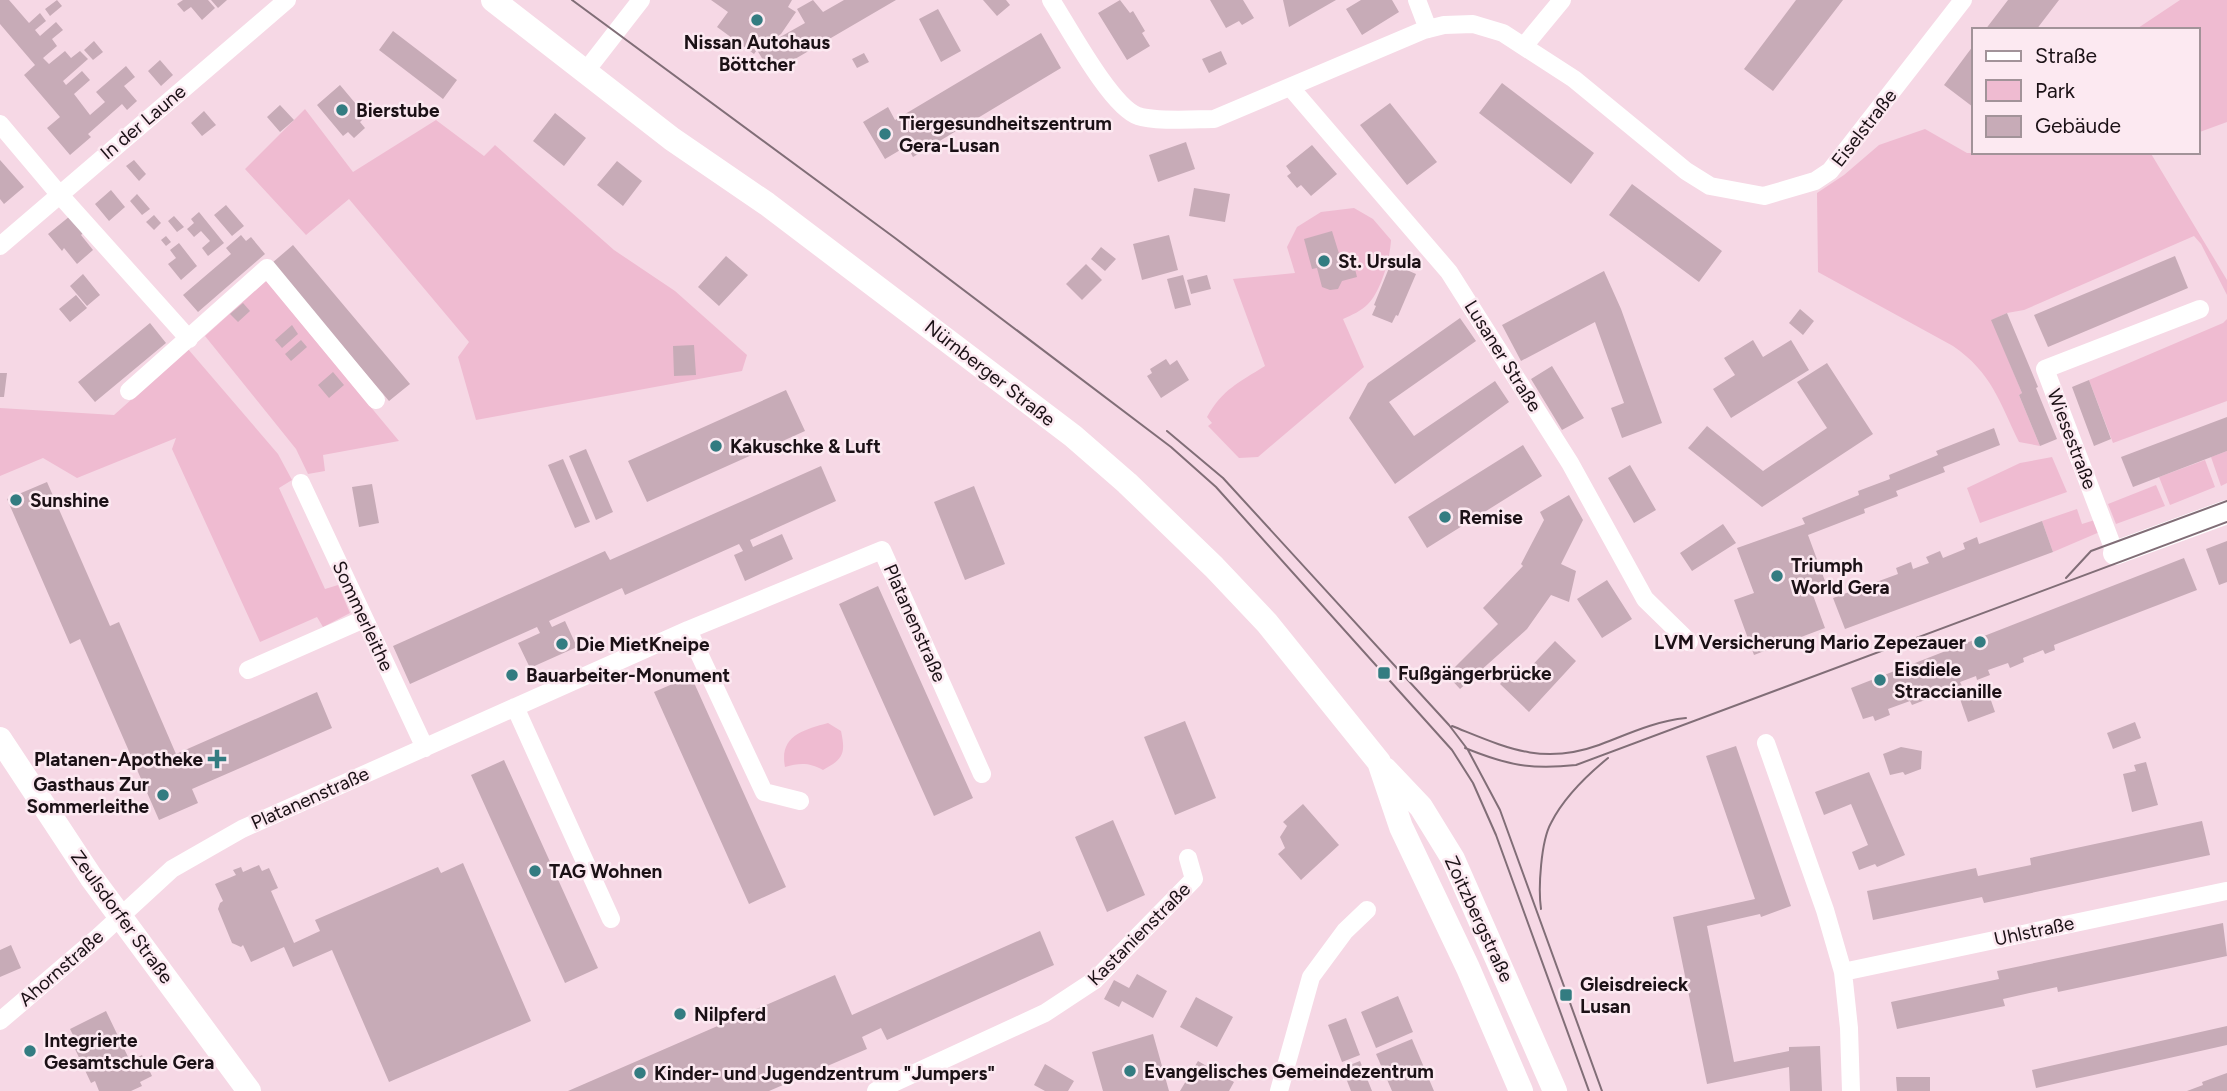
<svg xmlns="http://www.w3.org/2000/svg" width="2227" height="1091" viewBox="0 0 2227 1091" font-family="Figtree,sans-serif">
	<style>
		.green { fill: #efbbd1 }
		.building { fill: #c7abb7 }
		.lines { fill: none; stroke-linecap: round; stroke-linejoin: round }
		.street { stroke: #fff; stroke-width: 18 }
		.secondary { stroke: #fff; stroke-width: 24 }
		.tram { stroke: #816e77; stroke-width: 2 }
		.poi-dot { fill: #337c81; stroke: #fce9f1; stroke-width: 2.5 }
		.labels { text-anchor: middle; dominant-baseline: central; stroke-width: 5; stroke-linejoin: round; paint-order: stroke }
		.poi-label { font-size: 19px; font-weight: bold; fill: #1b1116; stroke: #fce9f1; text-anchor: start }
		.street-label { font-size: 19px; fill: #1b1116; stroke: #fce9f1 }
	</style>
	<rect width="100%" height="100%" fill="#f6d8e5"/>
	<path class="green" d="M2180,0H2227V122L2197,133V30H2135Z
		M305,109L353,172L436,120L484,156L495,145L614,250L675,291L747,355L742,371L476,420L458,357L469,342L349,199L306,235L245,169Z
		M1925,129L1967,153L2150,152L2227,280V295L2201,244L2194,236L2024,310L2007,313L1992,320L2022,393L2019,395L2040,446L2019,442C1999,401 1992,373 1953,346L1818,272L1817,193L1844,175L1879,145Z
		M1354,208L1373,219L1391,240C1390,259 1381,291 1368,304C1361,311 1352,315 1343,319L1364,367L1258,457L1239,458L1208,426L1212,423L1207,417C1223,389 1238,383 1265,366L1233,279L1295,273L1287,247L1297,227L1321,212Z
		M266,281L399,441L323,455L325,471L308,474L296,449L205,336Z
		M2227,319V401L2113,443L2089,380L2223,323Z
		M188,349L278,454L292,480L279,488L325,589L338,585L350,613L323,627L317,617L260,642L172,449L176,438L77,478L43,458L0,476V408L114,415Z
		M2227,451V483L2221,486L2211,457Z
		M2052,457L2067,492L1980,523L1967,488L2020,463Z
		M2205,460L2215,487L2170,505L2159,477Z
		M2156,485L2165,506L2116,524L2108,504Z
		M2077,509L2082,524L2098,519L2102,531L2053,552L2042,521Z
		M828,723L841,731C846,754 843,759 823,770C809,762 799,763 785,767C779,736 803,730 828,723Z"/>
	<path class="building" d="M0,0H9L29,23L40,13L46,21L35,30L40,36L56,22L63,30L52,39L57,46L43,58L49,64L65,51L71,58L80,51L88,59L63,81L66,85L82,71L90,80L74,94L90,115L105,102L96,92L126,66L135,77L124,86L137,101L127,110L122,104L88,134L91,137L70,155L47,128L60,117L24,75L35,65L0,24Z
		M57,0L62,6L50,16L45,9Z
		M183,0H208L215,8L202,20L191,7L184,12L177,4Z
		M211,0H227L218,8Z
		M711,0H792L788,7L796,12L781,34L769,42L765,39L754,54L717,27L728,12Z
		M813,0L823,12L844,0H896L771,73L757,50L805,23L797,9Z
		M983,0H1006L1010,5L997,16Z
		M1120,0L1130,13L1133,11L1145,31L1142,33L1150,46L1127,60L1098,13Z
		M1210,0H1243L1254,18L1242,25L1239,21L1226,28Z
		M1283,0H1336L1289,27Z
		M1361,0H1392L1399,12L1362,35L1346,9Z
		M1796,0H1843L1773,91L1744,69Z
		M2008,0H2059L2036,30H1985Z
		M938,9L961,51L941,62L919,19Z
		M393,31L457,80L443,99L379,50Z
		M1041,33L1061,68L913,157L907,146L885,159L863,122L888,107L895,120Z
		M94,41L103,52L93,60L84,50Z
		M1973,46V107L1944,85Z
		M1221,51L1227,64L1209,73L1202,59Z
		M864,53L869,62L857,68L852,59Z
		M160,60L173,75L161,86L148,71Z
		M1502,83L1594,153L1571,184L1479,113Z
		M340,85L366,116L360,122L365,128L354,138L348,132L343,136L317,105Z
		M1390,103L1437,162L1407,185L1360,125Z
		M280,105L294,120L280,132L267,117Z
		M204,111L216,125L202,136L191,123Z
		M555,113L586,138L564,166L533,141Z
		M1186,142L1195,169L1158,182L1149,155Z
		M1312,145L1337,174L1311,196L1301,185L1297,188L1287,176L1291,173L1286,166Z
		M0,160L24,187L4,204L0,199Z
		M134,160L146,174L139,181L126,166Z
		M617,161L642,181L623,206L597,185Z
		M1632,184L1722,251L1699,282L1609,215Z
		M1194,188L1230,194L1225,222L1189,216Z
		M111,190L125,207L109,221L95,204Z
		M137,194L150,209L142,215L130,201Z
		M226,205L244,226L232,236L214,215Z
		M199,212L224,243L208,256L202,248L210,241L201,231L194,237L187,229L194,223L191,219Z
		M154,215L161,223L154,230L146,222Z
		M70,216L84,232L81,235L93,250L77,264L64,248L62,251L48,234Z
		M174,216L184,227L177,232L168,221Z
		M1332,231L1341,260L1352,257L1357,277L1342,281L1338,289L1330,290L1322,287L1317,268L1312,269L1304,239Z
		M241,235L246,241L251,237L265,254L198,312L183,295L231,254L226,248Z
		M1169,235L1178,270L1142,280L1133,244Z
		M166,236L171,242L166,246L161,240Z
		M179,243L197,266L181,280L168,264L176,258L170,250Z
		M293,245L410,384L389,401L272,263Z
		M1101,247L1116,259L1105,271L1091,259Z
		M726,256L748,275L719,306L698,287Z
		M2175,256L2188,288L2048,347L2034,315Z
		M1391,263L1416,274L1398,316L1396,315L1392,323L1372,315L1376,306L1374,305Z
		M1086,264L1102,280L1082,300L1066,284Z
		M1604,271L1621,309L1662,423L1622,438L1611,408L1624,403L1595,322L1521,361L1502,325Z
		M83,274L100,295L87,306L70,286Z
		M1183,275L1191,305L1175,309L1167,279Z
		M1207,275L1211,289L1191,294L1187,280Z
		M76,295L87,308L70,322L59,309Z
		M243,303L250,311L238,322L230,314Z
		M1800,309L1814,321L1803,335L1789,323Z
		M2007,313L2038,387L2036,388L2057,439L2040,446L2019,395L2022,393L1991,320Z
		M1460,318L1476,341L1389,402L1414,436L1495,381L1509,402L1395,484L1349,418L1368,383Z
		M150,323L166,343L95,402L78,382Z
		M292,325L298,334L282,348L275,340Z
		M301,340L307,347L291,361L285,354Z
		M1753,340L1763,357L1791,340L1809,370L1731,418L1713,389L1735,375L1724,358Z
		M694,345L696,375L674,376L673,346Z
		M1166,359L1170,365L1177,360L1189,380L1161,398L1147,376L1152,373L1150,369Z
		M1827,363L1873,434L1762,507L1688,448L1707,426L1763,471L1827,428L1797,382Z
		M1552,366L1584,418L1562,430L1531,379Z
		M333,372L344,385L329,398L318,385Z
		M0,373H7L4,397H0Z
		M2089,380L2111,439L2094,446L2072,387Z
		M786,390L805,431L647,502L628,461Z
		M2227,417V451L2133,487L2121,457Z
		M1994,428L2000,445L1943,467L1945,472L1896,491L1898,496L1864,509L1865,513L1808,535L1825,581L1810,587L1825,628L1754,655L1734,600L1754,593L1737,548L1805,524L1802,518L1859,495L1858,491L1890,479L1889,475L1938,455L1936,451Z
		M1523,445L1542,476L1427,548L1408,517Z
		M586,449L613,512L596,520L569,456Z
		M563,459L590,522L575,528L548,465Z
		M1630,465L1656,510L1634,523L1608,478Z
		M821,466L836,501L750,540L753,547L782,534L793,559L745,581L734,555L743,551L739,544L625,595L622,588L549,621L552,627L565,621L577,647L530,668L518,643L540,633L537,627L410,684L393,646L605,551L610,560Z
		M47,482L110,626L119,622L176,754L317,692L332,728L192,789L198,803L159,820L80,639L70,644L7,499Z
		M372,484L379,523L359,527L352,487Z
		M974,486L1005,564L965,580L934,502Z
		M1569,495L1583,520L1561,564L1576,571L1569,602L1551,595L1527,629L1460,689L1447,675L1498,624L1483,608L1523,566L1521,564L1544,520L1540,512Z
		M2042,521L2053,552L1845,629L1833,598L1898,574L1896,568L1911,562L1913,569L1929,563L1926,557L1940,551L1943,558L1965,549L1963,543L1977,537L1979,544Z
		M1723,524L1736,543L1692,571L1680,553Z
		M2227,541V582L2219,585L2206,549Z
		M2184,558L2197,590L2054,645L2055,650L2045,654L2043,650L2023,658L2024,662L2010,668L2008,663L1988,670L1990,675L1977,680L1976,676L1960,682L1962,686L1947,691L1945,687L1923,696L1925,700L1912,705L1910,701L1888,709L1890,715L1875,721L1873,716L1863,719L1851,688Z
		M1607,580L1632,619L1602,638L1577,599Z
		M878,586L973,798L934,816L839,604Z
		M1555,641L1576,661L1529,712L1500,684L1517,666L1525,673Z
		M691,676L786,887L749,904L654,692Z
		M1987,689L1995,712L1968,722L1960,699Z
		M1185,721L1216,798L1175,815L1144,737Z
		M2135,722L2141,738L2113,749L2107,733Z
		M1736,746L1791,906L1761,917L1760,914L1707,926L1734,1062L1789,1051V1047L1820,1046L1822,1091H1790L1789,1067L1707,1084L1673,917L1755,899L1706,756Z
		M1901,747L1922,751L1921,769L1905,775L1903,772L1890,775L1883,754Z
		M504,760L598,968L565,983L471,775Z
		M2146,762L2158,805L2132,812L2123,774L2136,771L2134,765Z
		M1869,772L1905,855L1877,867L1875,864L1859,870L1852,852L1868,845L1851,804L1824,815L1815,792Z
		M1303,804L1339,845L1301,880L1278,854L1285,848L1280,837L1287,826L1283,822Z
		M1113,820L1145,895L1107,912L1075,837Z
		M2202,821L2210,855L1984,903L1982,897L1873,920L1867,891L1976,868L1978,876L2031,865L2030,858Z
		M463,863L531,1021L389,1082L332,950L293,967L284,947L251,962L243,945L241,947L232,943L218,909L220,903L223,901L215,884L236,875L233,870L241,867L243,872L259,865L262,871L269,868L278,888L271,891L294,943L320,931L315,920L438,867L441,873Z
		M2223,923L2227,956L2058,992L2057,987L2003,999L2005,1006L1897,1029L1891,1002L1999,979L1997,971Z
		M1040,931L1054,965L887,1040L881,1028L862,1037L867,1049L769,1091H568L835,975L852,1015Z
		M11,945L21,968L0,977V950Z
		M1137,974L1167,991L1153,1018L1122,1001L1119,1007L1104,999L1114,980L1129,988Z
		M1398,996L1413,1032L1376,1048L1361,1012Z
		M1196,997L1233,1017L1217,1047L1180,1027Z
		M106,1011L130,1061L142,1055L152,1076L140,1082L142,1086L131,1091H99L95,1081L91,1083L75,1049L79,1047L70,1029Z
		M1346,1018L1360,1055L1342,1062L1328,1025Z
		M2227,1026V1045L2036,1088L2032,1070Z
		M1153,1034L1169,1091H1103L1092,1052Z
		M1412,1039L1434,1091H1392L1376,1054Z
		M1198,1061L1234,1082L1229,1091H1180Z
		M1360,1061L1372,1091H1351L1342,1068Z
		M1045,1064L1074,1081L1068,1091H1045L1034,1085Z
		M2227,1073V1091H2187L2203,1085L2202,1082Z
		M1896,1077H1930V1091H1897Z"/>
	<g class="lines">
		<path class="street" d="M1051,0C1068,26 1111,107 1138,116C1154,122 1197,119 1214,119L1424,30L1444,25L1473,24L1503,33L1574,79L1686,171L1710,186L1764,196L1815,181L1830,171L1963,0
			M1417,0L1428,29
			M1524,46L1562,0
			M585,72L641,0
			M1291,88L1449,272L1570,463L1645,599L1689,642
			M0,124L59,194L189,339
			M0,246L287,0
			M129,391L267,268L376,400
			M301,483L425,748
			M2115,553L2045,369L2200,309
			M688,630L764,792L800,801
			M248,670L364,619
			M515,707L611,919
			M1766,743L1825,910L1843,972L1849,1028L1851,1091
			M1843,972L2226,891
			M0,1021L97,938L172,869L242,829L688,630L882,550L982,774
			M876,1091L1045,1013L1095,980L1194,879L1188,858
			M1279,1091L1311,977L1345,931L1367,910"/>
		<path class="secondary" d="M493,0L672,139L767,204L1073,436L1127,483L1214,567L1267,623L1379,762L1401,827L1468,968L1521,1091
			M2115,553L2227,512
			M0,739L91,877L249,1091
			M1385,769L1421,807L1453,859L1555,1091"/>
		<path class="tram" d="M572,0L895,238L1171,447L1216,487L1452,750L1473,783L1496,835L1589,1091
			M1167,431L1223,478L1449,725L1468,750L1500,810L1602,1091
			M2066,578L2091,551L2227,501
			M1452,726C1505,747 1541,766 1599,745C1628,734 1655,721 1686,718
			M1465,748C1507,765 1530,770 1576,765L2227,522
			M1541,909C1538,888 1541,841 1551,823C1564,797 1586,776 1608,758"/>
	</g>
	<g class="poi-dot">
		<circle cx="757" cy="20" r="7"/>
		<circle cx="342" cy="110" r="7"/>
		<circle cx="885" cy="134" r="7"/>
		<circle cx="1324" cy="261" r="7"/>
		<circle cx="716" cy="446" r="7"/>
		<circle cx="16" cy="500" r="7"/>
		<circle cx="1445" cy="517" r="7"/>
		<circle cx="1777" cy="576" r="7"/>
		<circle cx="1980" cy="642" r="7"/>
		<circle cx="562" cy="644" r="7"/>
		<rect x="1377" y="666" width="14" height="14" rx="3.5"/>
		<circle cx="512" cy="675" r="7"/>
		<circle cx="1880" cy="680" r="7"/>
		<path d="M213.5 748.5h7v7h7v7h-7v7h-7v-7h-7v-7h7z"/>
		<circle cx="163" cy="795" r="7"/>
		<circle cx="535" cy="871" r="7"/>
		<rect x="1559" y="988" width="14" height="14" rx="3.5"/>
		<circle cx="680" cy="1014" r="7"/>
		<circle cx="30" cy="1051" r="7"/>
		<circle cx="1130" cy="1071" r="7"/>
		<circle cx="640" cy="1073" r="7"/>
	</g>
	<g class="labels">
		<g class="poi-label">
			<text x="757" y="42" text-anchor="middle">Nissan Autohaus<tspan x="757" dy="22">Böttcher</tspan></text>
			<text x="356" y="110">Bierstube</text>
			<text x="899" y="123">Tiergesundheitszentrum<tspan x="899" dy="22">Gera-Lusan</tspan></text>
			<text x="1338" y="261">St. Ursula</text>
			<text x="730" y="446">Kakuschke &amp; Luft</text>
			<text x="30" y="500">Sunshine</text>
			<text x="1459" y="517">Remise</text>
			<text x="1791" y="565">Triumph<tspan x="1791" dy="22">World Gera</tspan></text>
			<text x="1966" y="642" text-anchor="end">LVM Versicherung Mario Zepezauer</text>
			<text x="576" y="644">Die MietKneipe</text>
			<text x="1894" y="669">Eisdiele<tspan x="1894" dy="22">Straccianille</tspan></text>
			<text x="1398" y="673">Fußgängerbrücke</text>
			<text x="526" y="675">Bauarbeiter-Monument</text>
			<text x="203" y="759" text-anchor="end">Platanen-Apotheke</text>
			<text x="149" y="784" text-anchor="end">Gasthaus Zur<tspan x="149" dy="22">Sommerleithe</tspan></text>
			<text x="549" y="871">TAG Wohnen</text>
			<text x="1580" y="984">Gleisdreieck<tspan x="1580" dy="22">Lusan</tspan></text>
			<text x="694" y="1014">Nilpferd</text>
			<text x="44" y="1040">Integrierte<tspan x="44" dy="22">Gesamtschule Gera</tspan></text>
			<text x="1144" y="1071">Evangelisches Gemeindezentrum</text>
			<text x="654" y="1073">Kinder- und Jugendzentrum "Jumpers"</text>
		</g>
		<g class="street-label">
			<text transform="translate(143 122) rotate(-40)">In der Laune</text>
			<text transform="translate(1864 128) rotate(-52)">Eiselstraße</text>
			<text transform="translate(1503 356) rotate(58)">Lusaner Straße</text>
			<text transform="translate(990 373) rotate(38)">Nürnberger Straße</text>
			<text transform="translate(2072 439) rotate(69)">Wiesestraße</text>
			<text transform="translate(363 616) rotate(65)">Sommerleithe</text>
			<text transform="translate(915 623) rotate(66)">Platanenstraße</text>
			<text transform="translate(310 798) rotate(-24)">Platanenstraße</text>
			<text transform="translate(122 917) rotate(54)">Zeulsdorfer Straße</text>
			<text transform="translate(1479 919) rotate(65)">Zoitzbergstraße</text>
			<text transform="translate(2034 931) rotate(-12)">Uhlstraße</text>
			<text transform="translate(1139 934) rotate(-45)">Kastanienstraße</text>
			<text transform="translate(61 968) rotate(-41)">Ahornstraße</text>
		</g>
	</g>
	<rect x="1972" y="28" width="228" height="126" fill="#fce9f1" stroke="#a29399" stroke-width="2"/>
	<rect x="1986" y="51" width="35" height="10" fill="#ffffff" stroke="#a29399" stroke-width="2"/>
	<text x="2035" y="63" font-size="21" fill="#1b1116">Straße</text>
	<rect x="1986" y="80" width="35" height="21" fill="#efbbd1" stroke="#a29399" stroke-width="2"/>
	<text x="2035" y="98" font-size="21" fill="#1b1116">Park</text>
	<rect x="1986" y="116" width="35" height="21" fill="#c7abb7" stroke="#a29399" stroke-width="2"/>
	<text x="2035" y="133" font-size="21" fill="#1b1116">Gebäude</text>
</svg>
